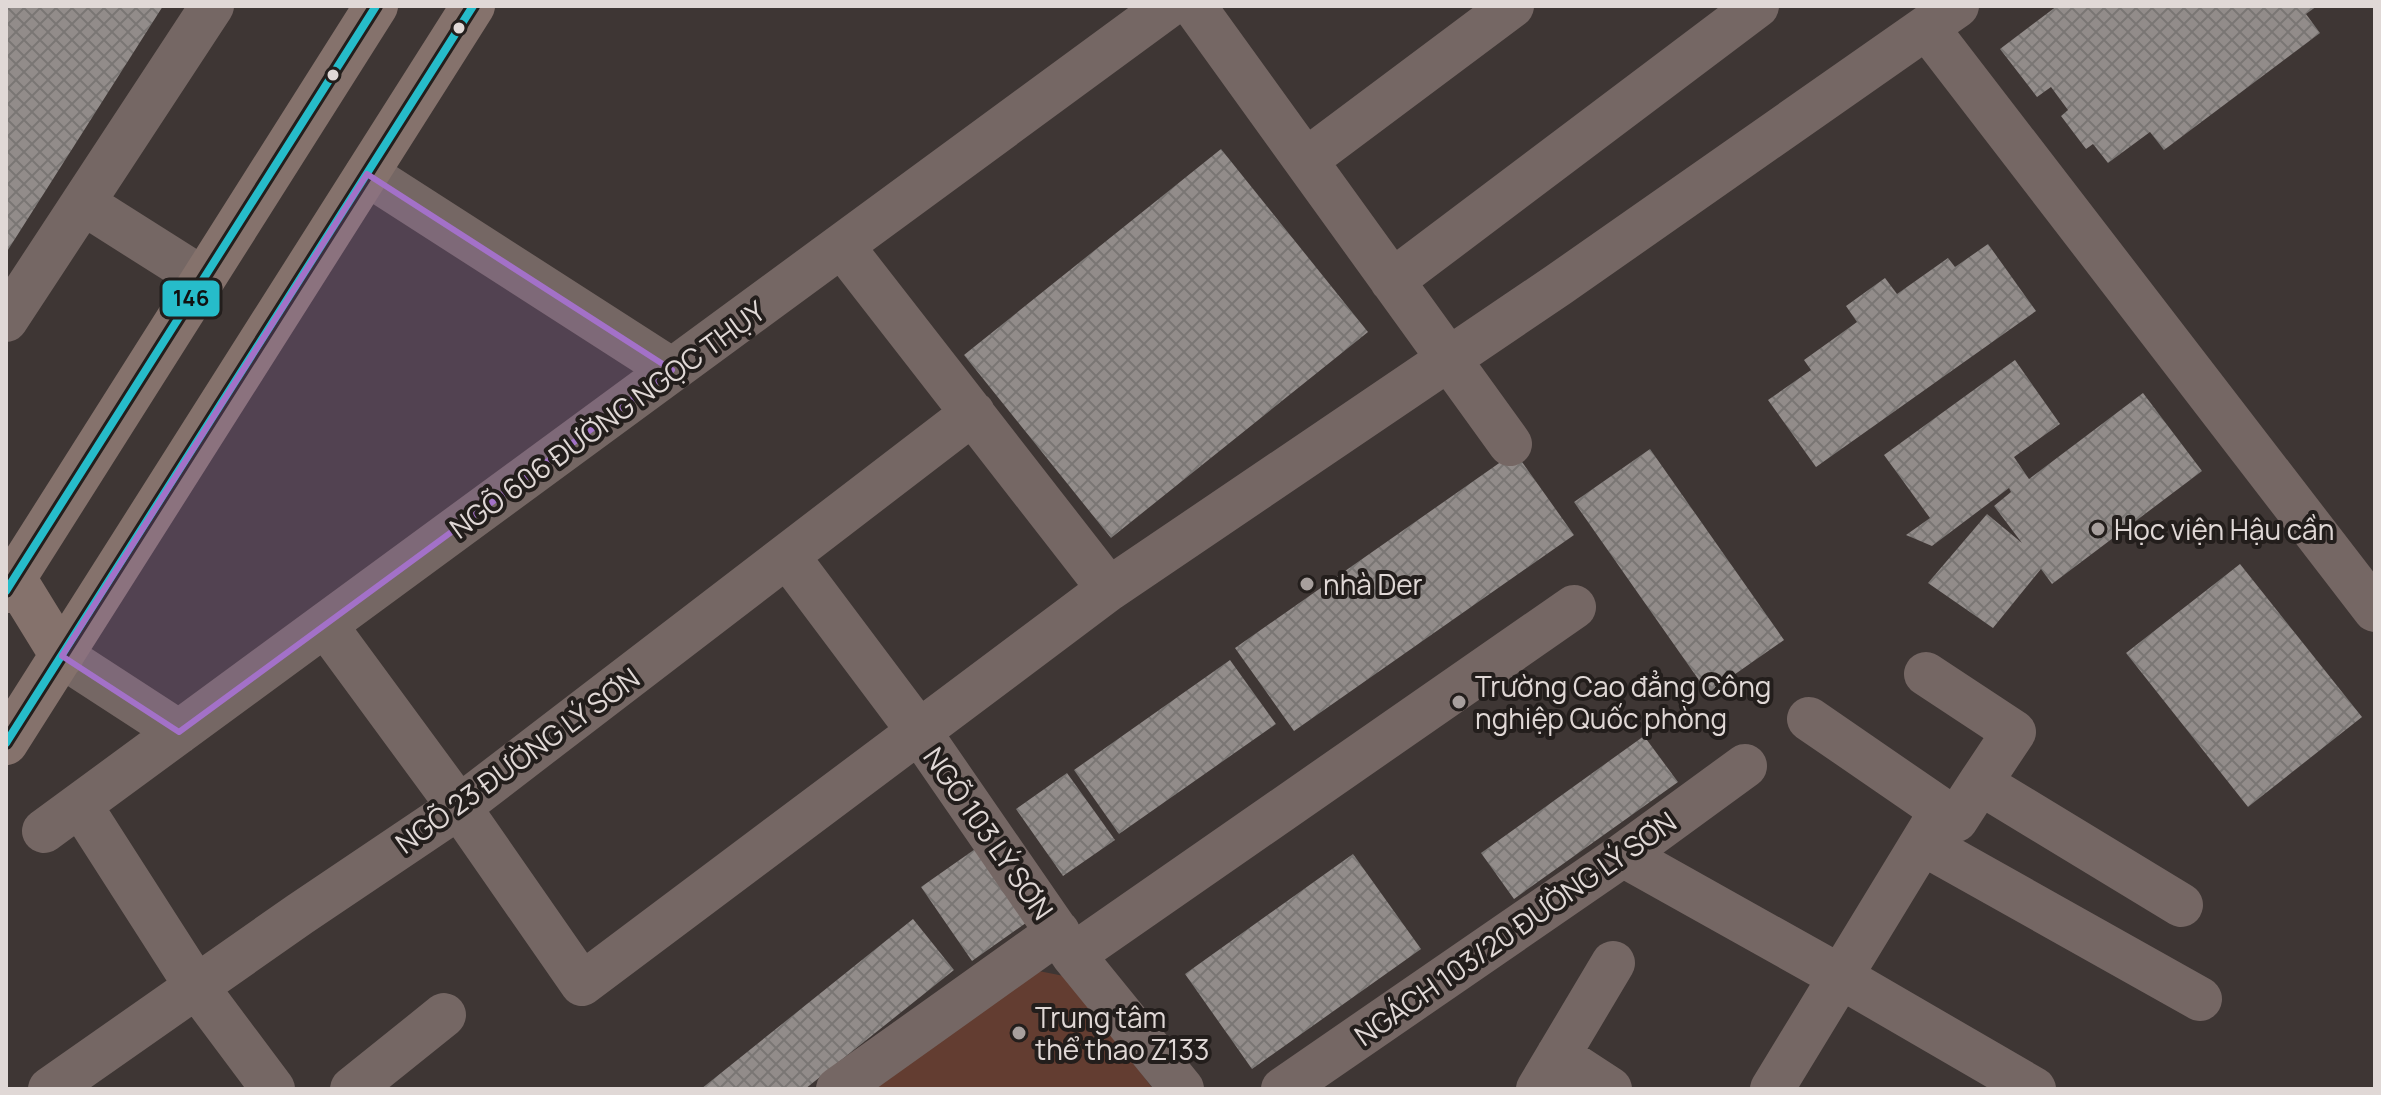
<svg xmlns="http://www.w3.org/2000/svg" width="2381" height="1095" viewBox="0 0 2381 1095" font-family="Manrope,sans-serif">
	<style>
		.grass { fill: #633d31 }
		.building { fill: url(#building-cross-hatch) }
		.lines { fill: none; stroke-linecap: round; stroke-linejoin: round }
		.minor { stroke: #756764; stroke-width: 44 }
		.major { stroke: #85726c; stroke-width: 44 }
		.bus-1-casing { stroke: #231e1c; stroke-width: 14 }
		.bus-1 { stroke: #26bcca; stroke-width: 8 }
		.marked { fill: #a371c8; fill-opacity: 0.2; stroke: #a371c8; stroke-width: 6; stroke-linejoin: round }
		.bus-dot { fill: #e0d8d6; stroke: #231e1c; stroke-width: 3 }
		.poi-dot { fill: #a79f9d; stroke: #231e1c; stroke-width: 3 }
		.labels { text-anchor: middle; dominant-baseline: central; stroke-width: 8; stroke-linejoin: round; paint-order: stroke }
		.street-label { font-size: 28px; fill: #e0d8d6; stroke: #231e1c }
		.poi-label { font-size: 28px; fill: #e0d8d6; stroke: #231e1c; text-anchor: start }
		.line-badge { stroke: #231e1c; stroke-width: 3 }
		.pale-badge-label { font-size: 22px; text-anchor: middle; font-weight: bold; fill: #111 }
	</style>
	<defs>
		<pattern id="building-cross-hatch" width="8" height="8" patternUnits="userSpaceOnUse" patternTransform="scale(2)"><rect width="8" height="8" fill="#928c8a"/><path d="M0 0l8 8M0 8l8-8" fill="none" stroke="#7a7674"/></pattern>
	</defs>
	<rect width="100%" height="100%" fill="#3e3634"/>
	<path class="grass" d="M1014,966L1069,977L1153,1089H854Z"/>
	<path class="building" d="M6,6H163L6,253Z
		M2057,6H2317L2306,14L2320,33L2164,150L2150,132L2108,163L2093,144L2086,149L2061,116L2068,110L2051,87L2037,97L2000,49Z
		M1221,149L1368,332L1111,538L964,355Z
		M1988,244L2036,311L1816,467L1768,400L1811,370L1804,360L1857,322L1846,306L1885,278L1897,294L1948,258L1955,267Z
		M2015,360L2060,424L2014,457L2029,479L2143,393L2202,471L2052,584L2041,569L1993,628L1928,583L1987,514L2022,543L1994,506L2011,492L2009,488L1932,546L1906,535L1930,518L1884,455Z
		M1650,449L1784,640L1708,693L1574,502Z
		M1515,452L1574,535L1294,731L1235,648Z
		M2240,564L2362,717L2248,807L2126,653Z
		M1230,660L1276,724L1119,834L1074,770Z
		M1644,736L1678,782L1514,899L1481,853Z
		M1067,773L1115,840L1063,876L1016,809Z
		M978,847L1030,920L972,961L921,887Z
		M1353,854L1421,949L1252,1069L1185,974Z
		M913,919L954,970L805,1089H701Z"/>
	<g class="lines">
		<path class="minor" d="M1194,6L1510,444
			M1927,28L2375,610
			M1306,160L1512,6
			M367,174L672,370
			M83,203L203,279
			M842,246L1109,589
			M1392,281L1757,6
			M6,320L212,6
			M788,557L920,733L1073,955L1182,1089
			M326,626L459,807L582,984L1109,589L1558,285L1957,6
			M62,656L179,732
			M1926,674L2014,732L1980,783
			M1809,719L1956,820L1980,783L2181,905
			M80,805L196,986L273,1089
			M44,831L1168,6
			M1922,843L2200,999
			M1623,855L1841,977L2034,1089
			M1073,955L1574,607
			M1558,1055L1610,1089
			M50,1089L300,914L459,807L973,413
			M352,1089L444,1015
			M838,1089L1058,932
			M1283,1089L1623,855L1745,766
			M1538,1089L1613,963
			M1772,1089L1942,810"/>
		<path class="major" d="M14,578L62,656
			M6,591L376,6
			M6,743L473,6"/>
		<defs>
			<path id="bus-1" d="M6,591L376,6
				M6,743L473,6"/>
		</defs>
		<use href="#bus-1" class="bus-1-casing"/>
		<use href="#bus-1" class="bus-1"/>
	</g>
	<path class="marked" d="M367,174L672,370L179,732L62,656Z"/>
	<g class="bus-dot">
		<circle cx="459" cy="28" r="7"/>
		<circle cx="333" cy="75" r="7"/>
	</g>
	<g class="poi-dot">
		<circle cx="2098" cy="529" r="8"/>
		<circle cx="1307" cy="584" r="8"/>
		<circle cx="1459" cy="702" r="8"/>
		<circle cx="1019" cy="1033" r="8"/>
	</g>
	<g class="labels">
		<g class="street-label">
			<text transform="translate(607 419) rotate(-36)">NGÕ 606 ĐƯỜNG NGỌC THỤY</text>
			<text transform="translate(517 760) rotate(-36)">NGÕ 23 ĐƯỜNG LÝ SƠN</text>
			<text transform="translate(989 833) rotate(55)">NGÕ 103 LÝ SƠN</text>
			<text transform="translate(1515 928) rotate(-35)">NGÁCH 103/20 ĐƯỜNG LÝ SƠN</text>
		</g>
		<g class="poi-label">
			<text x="2114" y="529">Học viện Hậu cần</text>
			<text x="1323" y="584">nhà Der</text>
			<text x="1475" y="686">Trường Cao đẳng Công<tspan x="1475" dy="32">nghiệp Quốc phòng</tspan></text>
			<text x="1035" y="1017">Trung tâm<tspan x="1035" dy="32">thể thao Z133</tspan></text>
		</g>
	</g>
	<rect class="line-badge" x="161" y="279" width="60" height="39" rx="8" fill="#26bcca"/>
	<g class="pale-badge-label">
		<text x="191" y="306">146</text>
	</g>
	<rect width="2381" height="1095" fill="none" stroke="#e0d8d6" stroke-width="16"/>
</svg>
